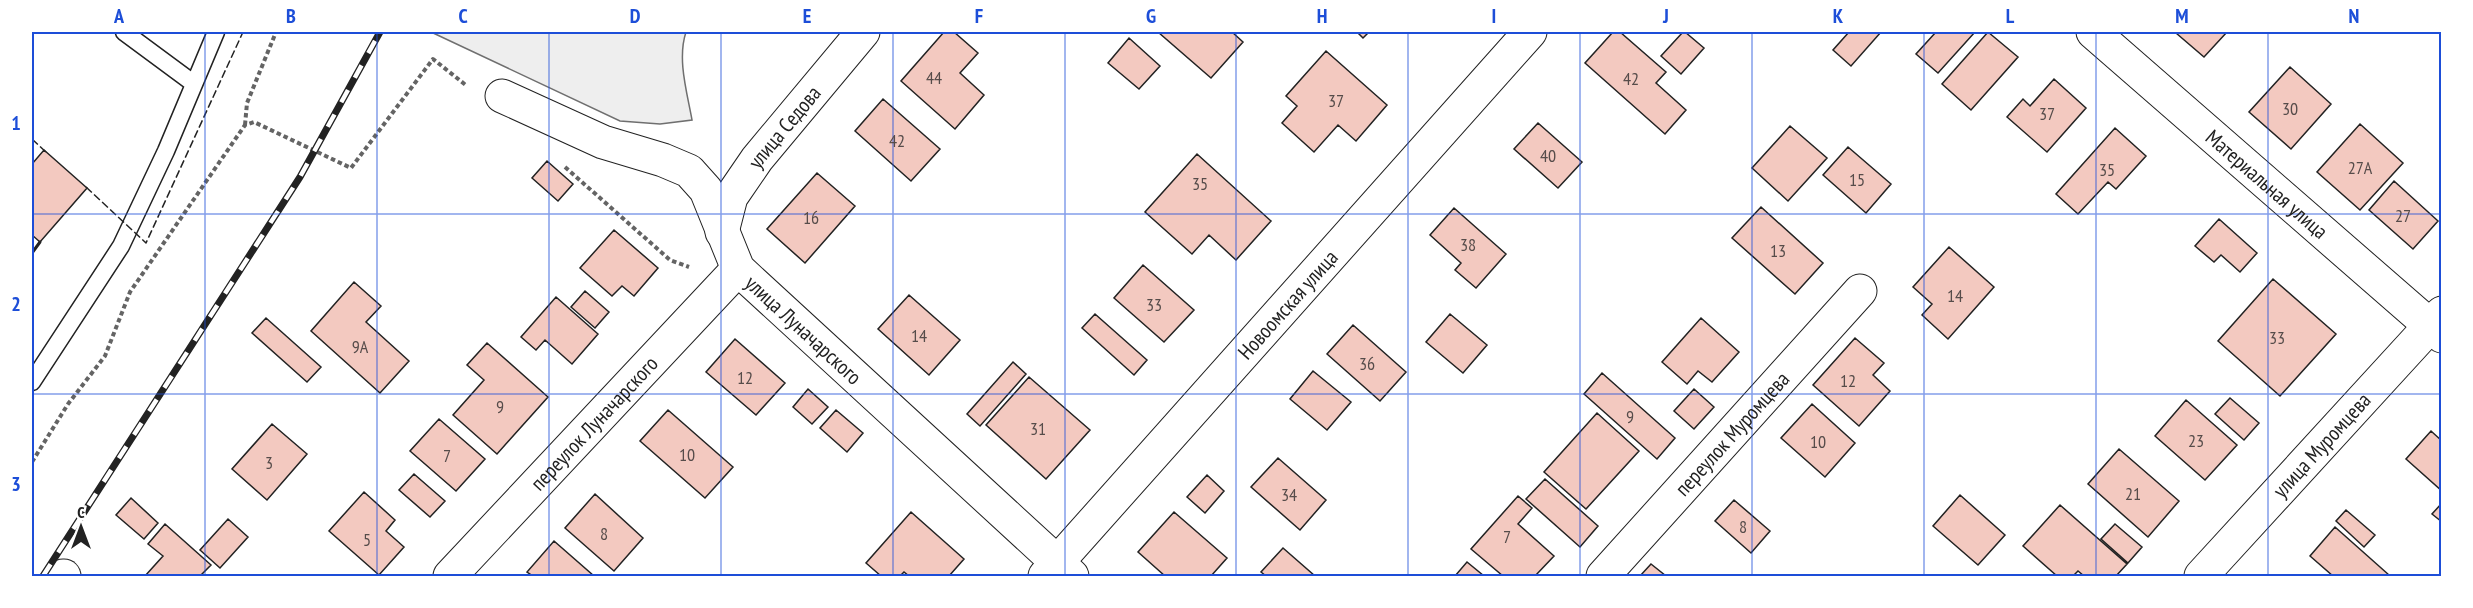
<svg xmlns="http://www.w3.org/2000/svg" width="2473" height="608" viewBox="0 0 2473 608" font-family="'PT Sans Narrow',sans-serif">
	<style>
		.green { fill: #eee; stroke: #6f6f6f; stroke-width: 1.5 }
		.building { fill: #f3c9c0; stroke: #222; stroke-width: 1.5 }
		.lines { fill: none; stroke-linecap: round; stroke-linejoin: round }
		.service-casing { stroke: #222; stroke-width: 19 }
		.minor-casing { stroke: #222; stroke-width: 35 }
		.path { stroke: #646464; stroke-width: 4; stroke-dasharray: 4.5 3; stroke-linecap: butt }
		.service { stroke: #fff; stroke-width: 16 }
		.minor { stroke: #fff; stroke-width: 33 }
		.rail-casing { stroke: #222; stroke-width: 7 }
		.rail { stroke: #fff; stroke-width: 4.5; stroke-dasharray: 14; stroke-linecap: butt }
		.fence { stroke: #222; stroke-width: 1.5; stroke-dasharray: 8 3; stroke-linecap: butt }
		.wall { stroke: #222; stroke-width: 3 }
		.grid { fill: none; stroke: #1d4ed8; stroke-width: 1.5; stroke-opacity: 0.55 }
		.labels { text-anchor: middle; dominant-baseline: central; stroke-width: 4.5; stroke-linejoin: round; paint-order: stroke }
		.number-label { font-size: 18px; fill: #564c4a }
		.street-label { font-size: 21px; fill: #222; stroke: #fff }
		.neatline { fill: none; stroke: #1d4ed8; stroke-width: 2 }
		.grid-label { font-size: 20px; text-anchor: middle; font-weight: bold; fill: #1d4ed8 }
	</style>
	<rect width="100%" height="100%" fill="#fff"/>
	<path class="green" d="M431,32H686C677,59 687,92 692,120L660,124L620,121Z"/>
	<path class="building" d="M944,32H954L978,53L960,73L984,95L955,129L901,81Z
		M1158,32H1232L1243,42L1211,78Z
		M1357,32H1369L1363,38Z
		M1613,32H1620L1666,72L1656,83L1686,110L1665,134L1585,63Z
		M1683,32H1685L1704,48L1681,74L1661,56Z
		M1849,32H1881L1851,66L1833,50Z
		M1936,32H1975L1938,73L1916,54Z
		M1988,32L2018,57L1971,110L1942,84Z
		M2177,32H2227L2204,57L2176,33Z
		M1129,38L1160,66L1139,89L1108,63Z
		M1326,51L1387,105L1356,141L1338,125L1314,152L1282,123L1297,106L1286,96Z
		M2290,67L2331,104L2291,149L2249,112Z
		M2054,79L2086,108L2047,152L2007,117L2023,99L2030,106Z
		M883,99L940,149L911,181L855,131Z
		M1538,123L1582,162L1558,188L1514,149Z
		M2360,124L2403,163L2360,210L2317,172Z
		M1790,126L1827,158L1788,201L1752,168Z
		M2115,128L2146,156L2116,189L2108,182L2078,214L2056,194Z
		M1848,147L1891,184L1866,213L1823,175Z
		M44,150L87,188L40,242L32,235V164Z
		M1197,154L1271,221L1236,260L1209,235L1192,254L1145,212Z
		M547,161L573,184L558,201L532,178Z
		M817,173L855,206L805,263L767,229Z
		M2394,181L2438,221L2413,249L2369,210Z
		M1761,207L1823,263L1795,294L1732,238Z
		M1454,208L1506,254L1476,288L1455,270L1461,263L1430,235Z
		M2219,219L2257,253L2240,272L2221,255L2214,262L2195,246Z
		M614,230L658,268L634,296L622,286L612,296L580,268Z
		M1949,247L1994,287L1948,339L1922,315L1932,304L1913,287Z
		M1143,265L1194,310L1164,342L1114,298Z
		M2273,279L2336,334L2280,396L2218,341Z
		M354,282L381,306L366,322L409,361L380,393L311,331Z
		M585,291L609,312L595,328L571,307Z
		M909,295L960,340L929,375L878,329Z
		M556,297L598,334L572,364L545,340L536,350L521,337Z
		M1095,314L1147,360L1134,375L1082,328Z
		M1450,314L1487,345L1463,373L1426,342Z
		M266,318L321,367L307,382L252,333Z
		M1701,318L1739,352L1712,382L1698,371L1687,384L1662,362Z
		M1353,325L1406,372L1380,401L1327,354Z
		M1855,338L1884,363L1873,375L1890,391L1859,426L1813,385Z
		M735,339L785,383L756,415L706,372Z
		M487,343L548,397L497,454L453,415L484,380L467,365Z
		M1013,362L1026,374L980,426L967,414Z
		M1313,371L1351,402L1327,430L1290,399Z
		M1602,373L1675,438L1657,459L1584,394Z
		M1029,377L1090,430L1046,479L986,425Z
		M808,389L828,407L812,424L793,407Z
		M1694,389L1714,407L1694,429L1674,411Z
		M2230,398L2259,423L2244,440L2215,414Z
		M2186,400L2237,445L2205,480L2155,436Z
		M1812,404L1855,443L1825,477L1781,438Z
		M668,410L733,467L705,498L640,441Z
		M836,410L863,433L847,452L820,428Z
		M1597,413L1639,451L1586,509L1544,472Z
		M439,419L485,459L456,491L410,451Z
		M272,424L307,454L267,500L232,469Z
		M2431,431L2442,441V491L2406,459Z
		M2119,449L2179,501L2148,537L2088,484Z
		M1278,458L1326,500L1300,530L1251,487Z
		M414,474L445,501L430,517L399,490Z
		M1207,475L1224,491L1205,513L1187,497Z
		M1545,479L1598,526L1580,547L1526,499Z
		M364,492L395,520L386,531L404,547L379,575L329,531Z
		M595,494L643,538L614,571L565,528Z
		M1960,495L2005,535L1978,565L1933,526Z
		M1518,496L1532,508L1518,524L1554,556L1535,576H1503L1471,549Z
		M131,498L158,523L144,539L116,515Z
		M1734,500L1770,531L1751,553L1715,521Z
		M2442,503V522L2432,514Z
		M2060,505L2127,564L2116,576H2084L2078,571L2073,576H2057L2023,546Z
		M2346,510L2375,535L2364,547L2336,521Z
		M911,512L964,559L949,576H909L904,572L900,576H881L866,563Z
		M1174,512L1227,558L1211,576H1165L1138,552Z
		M228,519L248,537L220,568L200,550Z
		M165,524L211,565L200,576H145L163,556L148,544Z
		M2115,524L2142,547L2128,563L2101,539Z
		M2335,527L2389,575L2387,576H2333L2310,556Z
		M554,541L594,576H533L527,572Z
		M1283,548L1315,576H1266L1261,572Z
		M1467,562L1484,576H1455Z
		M1651,564L1666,576H1640Z"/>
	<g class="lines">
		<defs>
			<path id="service" d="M124,32L193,83
				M32,382L121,246L166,151L216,32"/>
			<g id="minor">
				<path id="s1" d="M2093,32L2442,336"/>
				<path id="s2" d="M502,96L603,142L663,160L689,171L706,190L738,269L1072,576"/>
				<path id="s3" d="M722,232L731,197L757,159L863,32"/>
				<path d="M63,576H64"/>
				<path id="s4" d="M450,576L738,269"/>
				<path id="s5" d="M1045,576L1530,32"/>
				<path id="s6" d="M1603,576L1860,291"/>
				<path id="s7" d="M2201,576L2442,313"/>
			</g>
		</defs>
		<use href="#service" class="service-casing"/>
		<use href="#minor" class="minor-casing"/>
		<path class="path" d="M245,125L247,103L276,32
			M565,167L670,260L689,267
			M32,462L68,404L105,356L130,292L245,125L254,122L351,168L433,59L467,86"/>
		<use href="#service" class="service"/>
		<use href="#minor" class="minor"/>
		<defs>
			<path id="rail" d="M43,576L300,177L380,32"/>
		</defs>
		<use href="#rail" class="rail-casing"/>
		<use href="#rail" class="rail"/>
		<path class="fence" d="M32,139L47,153
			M86,187L146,243L243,32"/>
		<path class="wall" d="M32,253L40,242"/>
	</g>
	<path class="grid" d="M205,32V576M377,32V576M549,32V576M721,32V576M893,32V576M1065,32V576M1236,32V576M1408,32V576M1580,32V576M1752,32V576M1924,32V576M2096,32V576M2268,32V576M32,214H2442M32,394H2442"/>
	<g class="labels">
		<g class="number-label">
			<text x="934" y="77">44</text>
			<text x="1631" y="78">42</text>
			<text x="1336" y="100">37</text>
			<text x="2290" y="108">30</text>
			<text x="2047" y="113">37</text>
			<text x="897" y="140">42</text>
			<text x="1548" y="155">40</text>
			<text x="2360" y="167">27А</text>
			<text x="2107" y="169">35</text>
			<text x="1857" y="179">15</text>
			<text x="1200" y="183">35</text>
			<text x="2403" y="215">27</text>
			<text x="811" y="217">16</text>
			<text x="1468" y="244">38</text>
			<text x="1778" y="250">13</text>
			<text x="1955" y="295">14</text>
			<text x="1154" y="304">33</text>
			<text x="919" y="335">14</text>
			<text x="2277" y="337">33</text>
			<text x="360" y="346">9А</text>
			<text x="1367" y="363">36</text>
			<text x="745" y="377">12</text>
			<text x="1848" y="380">12</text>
			<text x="500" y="406">9</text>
			<text x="1630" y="416">9</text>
			<text x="1038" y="428">31</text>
			<text x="2196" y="440">23</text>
			<text x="1818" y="441">10</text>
			<text x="687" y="454">10</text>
			<text x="447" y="455">7</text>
			<text x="269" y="462">3</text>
			<text x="2133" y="493">21</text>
			<text x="1289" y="494">34</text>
			<text x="1743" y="526">8</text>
			<text x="604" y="533">8</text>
			<text x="1507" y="536">7</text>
			<text x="367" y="539">5</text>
		</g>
		<g class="street-label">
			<text stroke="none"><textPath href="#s3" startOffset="124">улица Седова</textPath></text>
			<text stroke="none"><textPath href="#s1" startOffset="231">Материальная улица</textPath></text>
			<text stroke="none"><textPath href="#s5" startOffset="364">Новоомская улица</textPath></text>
			<text stroke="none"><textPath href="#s2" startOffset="402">улица Луначарского</textPath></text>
			<text stroke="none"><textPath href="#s4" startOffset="210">переулок Луначарского</textPath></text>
			<text stroke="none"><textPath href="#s6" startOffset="192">переулок Муромцева</textPath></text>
			<text stroke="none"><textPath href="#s7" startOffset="178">улица Муромцева</textPath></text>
		</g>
	</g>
	<rect width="2473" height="608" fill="none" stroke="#ffffff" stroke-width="66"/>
	<g transform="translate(81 527)" stroke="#ffffff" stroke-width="4.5" paint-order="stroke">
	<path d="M0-4.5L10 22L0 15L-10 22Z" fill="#222222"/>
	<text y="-9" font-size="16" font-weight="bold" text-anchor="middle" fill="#222222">С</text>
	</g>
	<rect x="33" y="33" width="2407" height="542" class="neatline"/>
	<g class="grid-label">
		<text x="119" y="23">A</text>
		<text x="291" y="23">B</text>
		<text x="463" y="23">C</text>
		<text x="635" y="23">D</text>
		<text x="807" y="23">E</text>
		<text x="979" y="23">F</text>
		<text x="1151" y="23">G</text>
		<text x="1322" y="23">H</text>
		<text x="1494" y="23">I</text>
		<text x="1666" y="23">J</text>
		<text x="1838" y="23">K</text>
		<text x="2010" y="23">L</text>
		<text x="2182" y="23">M</text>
		<text x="2354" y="23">N</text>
		<text x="16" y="130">1</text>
		<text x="16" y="311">2</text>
		<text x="16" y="491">3</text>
	</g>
</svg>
